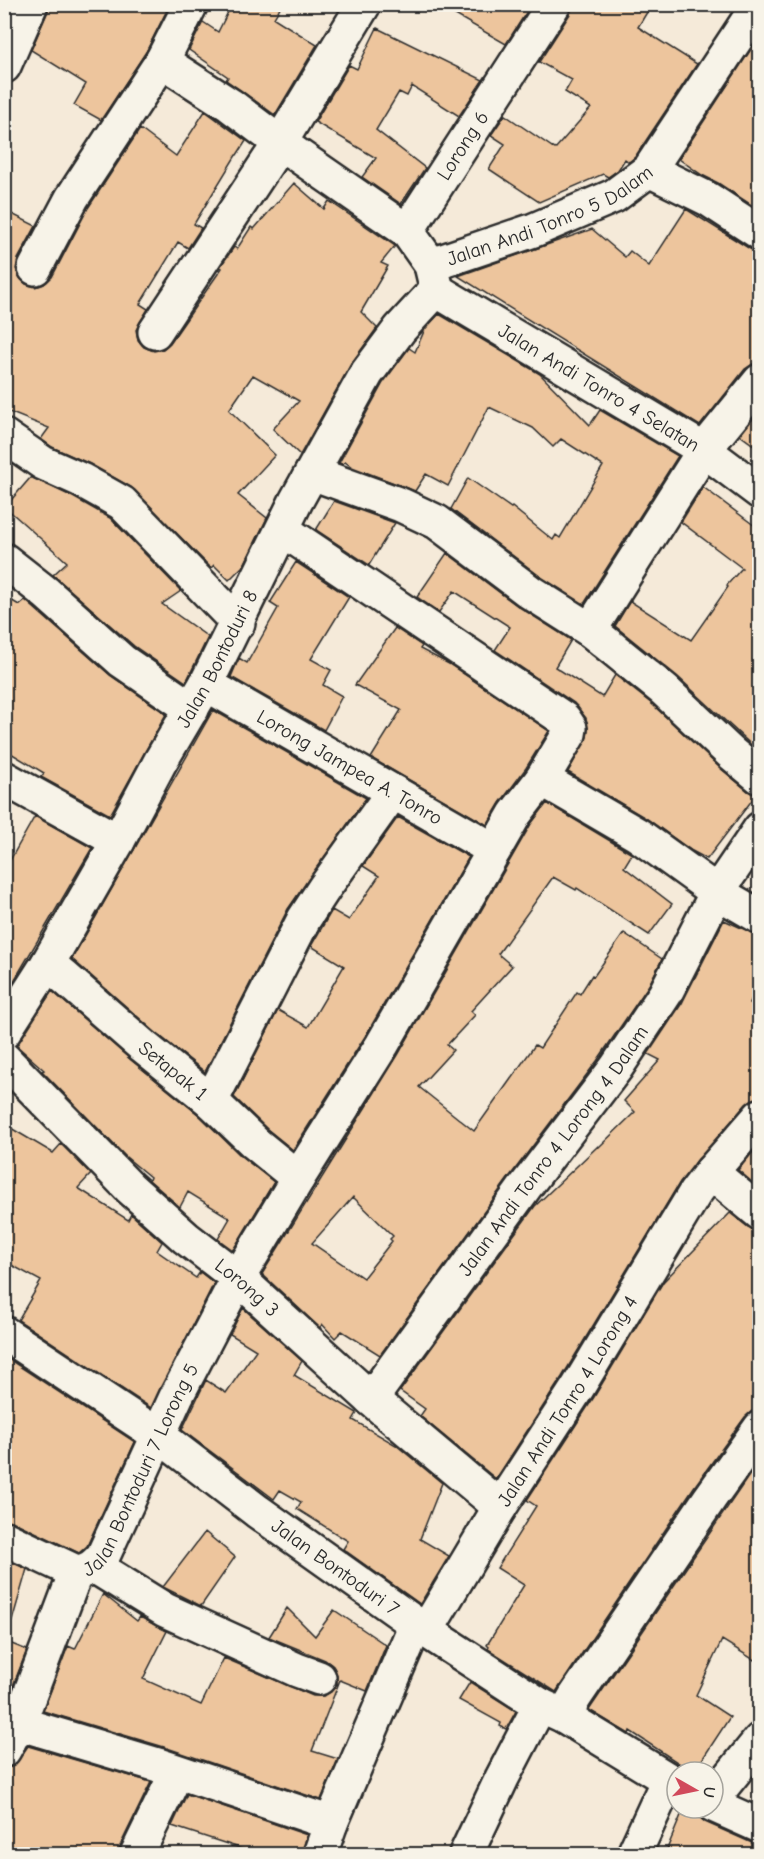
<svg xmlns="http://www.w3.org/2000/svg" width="764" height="1859" viewBox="0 0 764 1859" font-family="'Comic Neue',sans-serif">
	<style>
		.building { fill: #edc59d; stroke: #2b2b2b; stroke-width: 1.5; fill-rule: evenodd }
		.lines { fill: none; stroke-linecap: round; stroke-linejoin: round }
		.street-casing { stroke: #2b2b2b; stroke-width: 38 }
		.street { stroke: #f7f3e8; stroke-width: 33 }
		.labels { text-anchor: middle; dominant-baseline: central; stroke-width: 5; stroke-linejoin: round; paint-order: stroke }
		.street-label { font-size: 20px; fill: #2b2b2b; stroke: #f7f3e8 }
	</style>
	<rect width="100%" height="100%" fill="#f5ead9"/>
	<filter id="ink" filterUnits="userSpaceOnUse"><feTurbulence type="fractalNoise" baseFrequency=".0167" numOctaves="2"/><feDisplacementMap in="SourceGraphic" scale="12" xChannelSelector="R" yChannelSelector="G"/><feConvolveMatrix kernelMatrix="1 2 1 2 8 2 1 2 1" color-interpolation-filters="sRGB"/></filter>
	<g filter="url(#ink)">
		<path class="building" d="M49,4H170L146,52L101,120L74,105L86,84L31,50L48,11Z
			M232,4H282L274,18L317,45L275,115L226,80L228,77L189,50L203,22L218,32Z
			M436,4H530L531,5L506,44Z
			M573,4H652L638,27L697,64L635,157L629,162L625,159L618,170L608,177L603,174L539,202L489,169L505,144L491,135L505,115L555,149L591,108L565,92L572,80L539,62L570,14Z
			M377,28L483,80L459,116L412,86L407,96L399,92L376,130L425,168L401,204L362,177L376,158L315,122L349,65L357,69Z
			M759,37V210L718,183L702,175L679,159Z
			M205,111L246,141L237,155H236L194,224L201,228L188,248L178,242L140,304L148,309L136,330L138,340L144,347L154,351L163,349L170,343L222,268L220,267L234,247L237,249L251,227L254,229L294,183L324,209L329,201L395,246L381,263L388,266L361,312L377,328L351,364L300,455L273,429L299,401L253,375L229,410L275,455L238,495L267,518L244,565L229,580L214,565L211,568L131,487L90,464L52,447L41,439L49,428L4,410V210L36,226L18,259L16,269L20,278L26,284L35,287L44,284L52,277L88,208L140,129L176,156Z
			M686,209L750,249L759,252V363L753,364L745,369L700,426L458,276L592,229L625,257L630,251L649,266Z
			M439,314L540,374L590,425L600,410L678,456L584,604L541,577L451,509L468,478L511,508L512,507L553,540L556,535L560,538L603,466L561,439L553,447L533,428L489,407L448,486L426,474L415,491L352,467L345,462L342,464L339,463L383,383L409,348L415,352L425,329Z
			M759,411V449L740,435Z
			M31,477L73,497L110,518L181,591L162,604L208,637L186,682L134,646L53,575L67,562L5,507Z
			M703,487L759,529V752L677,676L615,626L630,601L691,640L728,587L727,585L742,568L681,522Z
			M334,501L395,523L369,565L316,530Z
			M447,553L519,607L571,640L555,667L602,697L615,675L652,704L719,767L748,791L756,795L707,859L692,851L647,819L568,772L587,737L588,730L586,718L574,703L495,650L510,627L454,591L439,612L417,597Z
			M296,562L349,597L311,659L331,670L323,685L342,696L324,730L231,677L239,658L247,663L278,608L270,603Z
			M4,596L19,605L25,600L110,675L166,714L110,815L41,777L44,773L4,749Z
			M395,628L422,646L420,649L449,664L549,731L526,768L500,803L487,825L371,758L401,710L355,685Z
			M213,710L366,798L288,909L205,1072L155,1032L72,959Z
			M547,803L632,854L624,867L672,904L649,935L577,888L576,890L553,877L498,954L512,966L471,1011L475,1015L447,1045L453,1050L419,1087L474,1131L535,1045L540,1048L577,992L580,994L592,975L594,976L624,933L662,959L649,985L597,1061L510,1176L380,1355L342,1331L335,1338L322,1324L320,1328L262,1274L398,1055L531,824ZM353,1197L393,1236L390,1239L392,1241L363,1278L312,1243Z
			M35,816L92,848L11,986L4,983V871Z
			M398,817L469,857L366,1035L293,1150L267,1129L234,1097L278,1010L308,1027L344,966L311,946L332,910L349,920L379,876L363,866Z
			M724,920L759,936V981L750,1003L759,1008V1098L753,1099L746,1104L680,1182L562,1377L496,1479L420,1416L425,1409L400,1391L535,1206L598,1146L599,1147L635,1112L624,1101L660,1060L648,1054L682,1003Z
			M52,991L131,1060L199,1115L242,1157L274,1182L233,1250L218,1239L230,1218L188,1192L180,1207L149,1180L150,1177L126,1157L42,1071L44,1070L16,1045Z
			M4,1124L53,1153L61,1144L91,1174L78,1188L128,1220L131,1214L162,1242L157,1251L196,1278L200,1272L214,1283L151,1408L18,1320L41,1281L4,1261Z
			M759,1145V1188L738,1170Z
			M730,1213L748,1227L759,1231V1410L752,1411L745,1417L694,1487L556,1692L488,1649L489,1647L487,1645L524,1585L497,1568L536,1506L527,1500L594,1397L663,1282Z
			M243,1308L302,1361L294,1375L357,1413L353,1420L396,1445L442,1483L420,1539L449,1556L420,1604L343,1549L348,1541L297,1509L301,1502L280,1490L274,1499L182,1430L206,1380L226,1393L256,1350L230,1334Z
			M4,1356L135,1442L87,1546L79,1553L12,1521L4,1520Z
			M759,1461V1663L722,1640L696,1695L730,1717L694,1772H692L630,1731L629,1734L589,1710Z
			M205,1532L235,1557L201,1606L163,1587Z
			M4,1559L27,1569L12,1621L4,1620Z
			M103,1594L137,1621L140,1617L167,1631L143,1679L201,1705L224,1658L313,1696H323L331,1692L337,1684V1675L333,1666L325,1660L269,1637L287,1608L315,1636L334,1610L386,1645L367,1691L340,1680L312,1751L338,1759L321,1800L164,1747L43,1711L68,1646L75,1649Z
			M4,1641L27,1650L7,1701H4Z
			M470,1682L516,1711L506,1729L500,1726L501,1723L459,1700Z
			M28,1746L151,1782L120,1846L118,1854H20L4,1850V1769L14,1766Z
			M187,1794L307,1835L302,1854H258L172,1826Z
			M684,1808H695L698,1816L705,1822L752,1843L759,1844V1854H665Z"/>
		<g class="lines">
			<defs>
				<g id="street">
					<path d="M162,61L230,105L280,143L407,231L431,265L436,286"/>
					<path d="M4,66L31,4"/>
					<path d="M649,170L708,199L760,233"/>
					<path id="s1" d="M407,231L554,4"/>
					<path id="s2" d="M431,265L534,230L614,196L649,170L759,4"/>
					<path d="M35,268L72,198L162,61L191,4"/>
					<path id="s3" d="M436,290L704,450L760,492"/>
					<path d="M155,332L280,143L364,4"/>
					<path d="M4,436L43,463L81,480L122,503L238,623"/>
					<path d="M312,473L401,505L437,522L530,592L590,630L664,690L731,753L760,777"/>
					<path d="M4,560L46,593L122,661L192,709"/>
					<path d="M590,630L704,450L760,381"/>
					<path id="s4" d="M206,684L494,850"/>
					<path d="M4,778L118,841"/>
					<path d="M542,779L638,835L717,892L760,917"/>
					<path id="s5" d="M48,963L143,1046L211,1101L255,1143L298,1178"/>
					<path id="s6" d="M4,1032L48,963L118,841L160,762L206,684L296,501L367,373L400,329L436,290"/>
					<path id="s7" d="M4,1059L130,1188L186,1238L238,1278L371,1399L500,1507"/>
					<path d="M211,1101L304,919L325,887L393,792"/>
					<path d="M711,1172L760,1116"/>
					<path id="s8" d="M4,1333L158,1435L257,1511L416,1624L540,1705L564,1716L677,1785"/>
					<path id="s9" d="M371,1399L525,1187L616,1068L665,994L717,892L760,829"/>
					<path d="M4,1538L76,1572"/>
					<path d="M94,1566L165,1610L297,1670L319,1678"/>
					<path id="s10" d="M76,1572C89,1571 95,1565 103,1556L176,1397L238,1278L298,1178L382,1045L515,814L542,779L569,734L570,728L564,719L283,530"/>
					<path id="s11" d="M426,1631L500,1507L578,1387L695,1193L711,1172L760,1213"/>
					<path d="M564,1716L575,1697L710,1498L760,1428"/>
					<path d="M4,1719L158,1765L331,1823"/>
					<path d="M4,1750L19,1723L76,1572"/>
					<path d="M713,1798L760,1740"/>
					<path d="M713,1805L760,1826"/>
					<path d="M137,1854L177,1772"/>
					<path d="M320,1854L331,1823L416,1624"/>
					<path d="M466,1854L502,1778L540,1705"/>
					<path d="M634,1854L668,1780"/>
				</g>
			</defs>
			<use href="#street" class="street-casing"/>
			<use href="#street" class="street"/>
		</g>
	</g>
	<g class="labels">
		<g class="street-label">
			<text stroke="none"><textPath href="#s1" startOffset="102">Lorong 6</textPath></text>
			<text stroke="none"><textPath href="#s2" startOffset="129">Jalan Andi Tonro 5 Dalam</textPath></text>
			<text stroke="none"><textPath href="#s3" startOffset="190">Jalan Andi Tonro 4 Selatan</textPath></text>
			<text stroke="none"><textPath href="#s6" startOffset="430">Jalan Bontoduri 8</textPath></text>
			<text stroke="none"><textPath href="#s4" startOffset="166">Lorong Jampea A. Tonro</textPath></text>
			<text stroke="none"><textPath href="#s5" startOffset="165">Setapak 1</textPath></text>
			<text stroke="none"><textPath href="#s9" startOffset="308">Jalan Andi Tonro 4 Lorong 4 Dalam</textPath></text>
			<text stroke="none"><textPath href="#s7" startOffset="334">Lorong 3</textPath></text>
			<text stroke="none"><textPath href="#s11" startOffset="270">Jalan Andi Tonro 4 Lorong 4</textPath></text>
			<text stroke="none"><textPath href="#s10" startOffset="126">Jalan Bontoduri 7 Lorong 5</textPath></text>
			<text stroke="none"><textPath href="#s8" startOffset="406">Jalan Bontoduri 7</textPath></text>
		</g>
	</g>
	<rect width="764" height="1859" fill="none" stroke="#f7f3e8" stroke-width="24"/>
	<rect x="12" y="12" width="740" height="1835" fill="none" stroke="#2b2b2b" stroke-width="2" filter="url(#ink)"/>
	<g transform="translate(695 1790) rotate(99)"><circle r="28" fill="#f7f3e8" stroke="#a5a39c" stroke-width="1.5"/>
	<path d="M0-4.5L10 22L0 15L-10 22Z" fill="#d1495b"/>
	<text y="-9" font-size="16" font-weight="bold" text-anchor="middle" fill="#2b2b2b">U</text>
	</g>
</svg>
